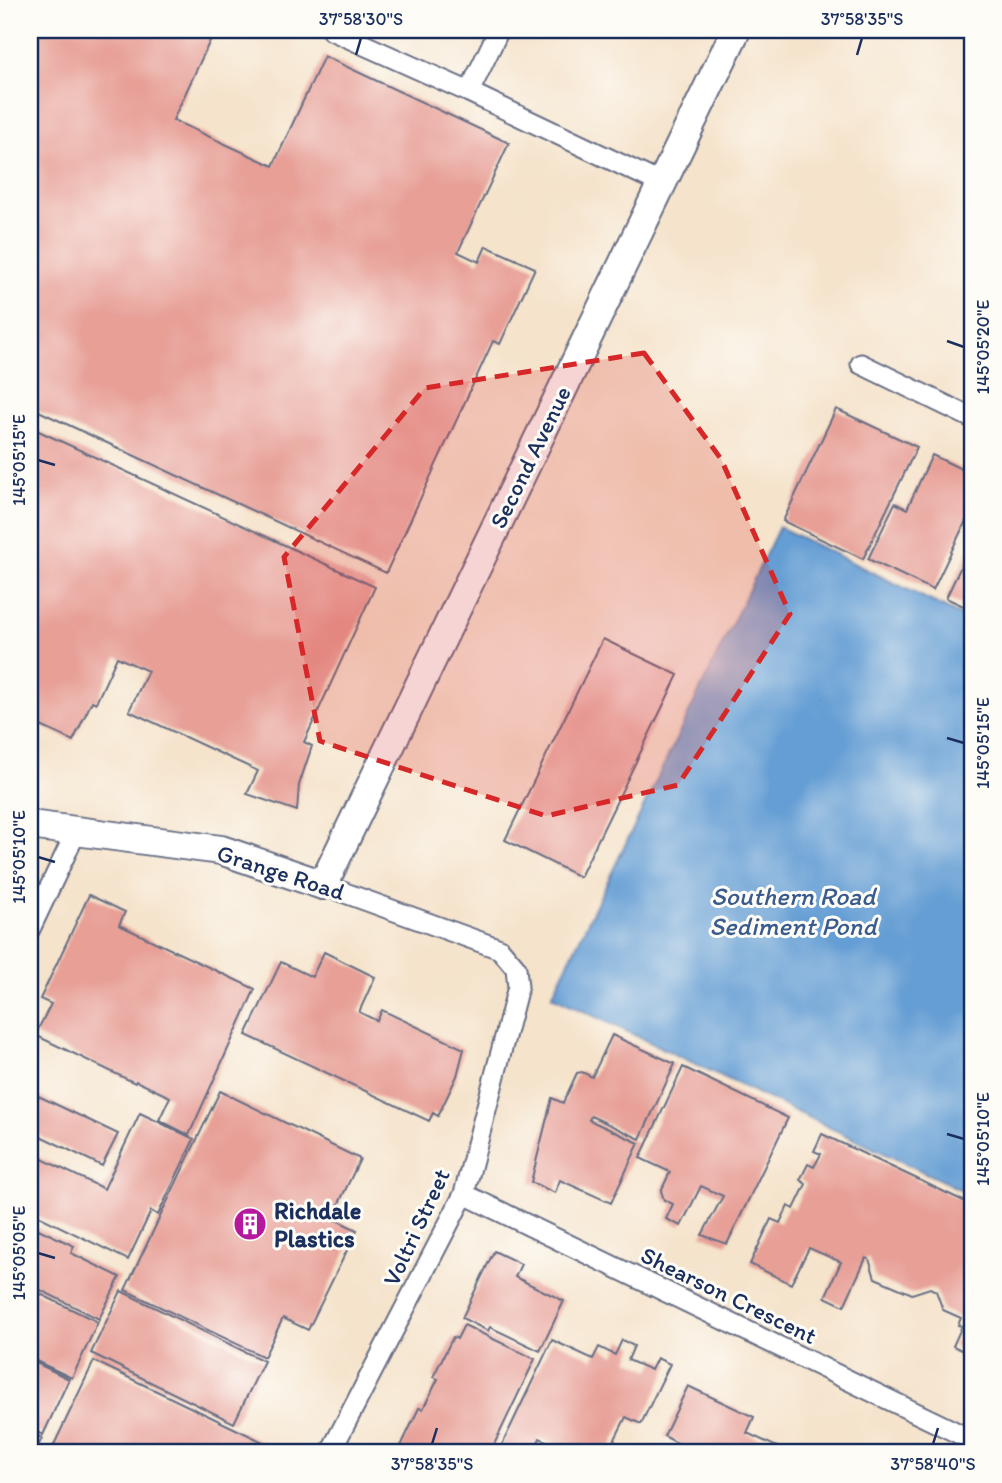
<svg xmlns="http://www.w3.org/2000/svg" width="1002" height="1483" viewBox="0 0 1002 1483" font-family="Itim,sans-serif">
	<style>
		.water { fill: #659ed4; stroke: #406699; stroke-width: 2 }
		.building { fill: #e79f96 }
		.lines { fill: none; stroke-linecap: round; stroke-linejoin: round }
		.minor-casing { stroke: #676e84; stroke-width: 23 }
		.secondary-casing { stroke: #676e84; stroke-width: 32 }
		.minor { stroke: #fff; stroke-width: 19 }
		.secondary { stroke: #fff; stroke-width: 28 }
		.marked { fill: #d62828; fill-opacity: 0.2; stroke: #d62828; stroke-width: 5; stroke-dasharray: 14 9; stroke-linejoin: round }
		.ticks { fill: none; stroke: #1b2f5e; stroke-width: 2.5 }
		.labels { text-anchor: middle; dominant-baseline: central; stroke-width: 6; stroke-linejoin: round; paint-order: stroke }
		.street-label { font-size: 24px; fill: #1b2f5e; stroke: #fdfcf7 }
		.poi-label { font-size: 24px; font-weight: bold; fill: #1b2f5e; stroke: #fdfcf7; text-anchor: start }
		.water-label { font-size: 26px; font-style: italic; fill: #395b8d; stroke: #fdfcf7 }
		.neatline { fill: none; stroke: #1b2f5e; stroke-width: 2.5 }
		.ticks-label { font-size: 18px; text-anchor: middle; fill: #1b2f5e }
	</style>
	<rect width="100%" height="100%" fill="#fdfcf7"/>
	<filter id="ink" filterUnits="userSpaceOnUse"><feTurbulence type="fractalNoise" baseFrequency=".0143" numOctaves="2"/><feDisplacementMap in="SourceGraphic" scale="14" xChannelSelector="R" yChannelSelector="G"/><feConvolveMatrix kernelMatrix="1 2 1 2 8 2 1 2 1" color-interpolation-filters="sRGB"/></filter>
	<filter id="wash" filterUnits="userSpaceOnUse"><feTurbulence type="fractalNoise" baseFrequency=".00686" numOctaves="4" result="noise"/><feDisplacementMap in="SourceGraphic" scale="28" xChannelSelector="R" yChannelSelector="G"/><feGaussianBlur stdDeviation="1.57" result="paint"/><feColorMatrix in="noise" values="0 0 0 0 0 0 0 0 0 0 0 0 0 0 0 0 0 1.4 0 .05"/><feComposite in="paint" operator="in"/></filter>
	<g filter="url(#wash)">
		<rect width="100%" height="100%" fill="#f5e3cb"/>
		<path class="water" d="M779,527L972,621V1195L552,996Z"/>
		<g id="blocks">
			<path class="building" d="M30,30H215L173,120L273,166L324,56L509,143L458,252L479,262L486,246L535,268L500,344L493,341L386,573L30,407Z
				M836,409L917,447L863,559L783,521Z
				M30,427L375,587L304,742L312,746L299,785L297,811L247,794L258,771L129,711L148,671L117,657L96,703L92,701L73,741L30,721Z
				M932,455L972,474V508L933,590L868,559L895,503L907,509Z
				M972,543V610L946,598Z
				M603,639L678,675L580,877L505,840Z
				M89,895L125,912L119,925L255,989L189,1135L159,1120L170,1097L136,1081L135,1083L35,1035L51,1004L40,999Z
				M324,952L375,977L359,1012L377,1021L382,1010L464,1049L457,1076L438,1116L433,1113L429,1121L246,1035L281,962L312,977Z
				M612,1035L675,1064L640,1139L591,1116L589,1120L639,1143L611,1203L560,1180L555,1193L531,1182L552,1098L563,1103L577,1073L582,1072L592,1077Z
				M683,1067L788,1118L727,1244L702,1235L723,1196L701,1186L681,1226L666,1219L673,1204L664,1200L661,1191L670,1172L640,1158Z
				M220,1091L360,1159L332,1218L357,1230L308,1330L283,1318L264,1357L125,1290Z
				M30,1092L118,1134L102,1166L30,1131Z
				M140,1113L194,1139L158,1215L151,1211L128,1260L30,1212V1153L104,1189Z
				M822,1134L972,1205V1355L953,1346L962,1326L958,1325L961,1318L943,1310L936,1291L930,1288L912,1294L875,1278L869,1259L866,1258L844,1306L825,1297L841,1262L809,1248L791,1284L750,1264L771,1219L780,1223L788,1206L794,1209L806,1184L800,1180L808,1164L814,1167L821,1154L814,1151Z
				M30,1225L74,1246L71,1253L120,1277L99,1319L30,1285Z
				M494,1251L521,1264L515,1277L564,1301L540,1351L490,1327L488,1331L462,1318Z
				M30,1289L98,1322L72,1378L30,1358Z
				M121,1291L264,1361L234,1423L91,1353Z
				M464,1325L535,1359L490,1453H402L404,1450L400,1448L419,1408L423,1409L438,1379L433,1377L453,1337L457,1339Z
				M552,1340L593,1359L599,1347L615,1355L622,1340L634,1346L628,1360L651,1370L657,1358L670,1364L641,1424L626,1417L608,1453H572L540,1438L537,1445L554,1453H498Z
				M30,1360L69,1379L43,1435L30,1428Z
				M94,1361L263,1442L258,1453H50Z
				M688,1386L754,1417L747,1433L790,1453H672L675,1446L680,1448L681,1445L664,1436Z
				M30,1432L42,1438L35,1453H30Z"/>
		</g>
	</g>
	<g filter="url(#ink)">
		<use href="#blocks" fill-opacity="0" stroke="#676e84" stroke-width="2"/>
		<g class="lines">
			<defs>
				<path id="minor" d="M331,30L469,92L662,184
					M469,92L499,30
					M861,364L972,418
					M323,885L500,949L516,968L518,987L464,1194L330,1453
					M30,929L76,832
					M464,1194L972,1440"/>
				<path id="secondary" d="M30,825L221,850L323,885L736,30"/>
			</defs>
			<use href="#minor" class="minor-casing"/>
			<use href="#secondary" class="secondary-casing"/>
			<use href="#minor" class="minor"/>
			<use href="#secondary" class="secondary"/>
		</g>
	</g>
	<path class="marked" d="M644,353L721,459L790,614L678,785L546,816L320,741L284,557L425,388Z"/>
	<path class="ticks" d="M356,55L361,38M857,55L862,38M947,341L964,347M38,460L55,465M947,738L964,743M38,857L55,862M947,1134L964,1139M38,1253L55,1258M432,1444L437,1428M933,1444L938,1428"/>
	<defs>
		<symbol id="building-disc" viewBox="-11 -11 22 22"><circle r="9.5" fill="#b5179e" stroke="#fdfcf7"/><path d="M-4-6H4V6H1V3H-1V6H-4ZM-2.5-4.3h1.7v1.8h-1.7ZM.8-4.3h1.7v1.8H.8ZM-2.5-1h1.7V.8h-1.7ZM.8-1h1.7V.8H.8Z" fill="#fff"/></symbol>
	</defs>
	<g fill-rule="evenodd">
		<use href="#building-disc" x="231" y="1205" width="38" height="38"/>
	</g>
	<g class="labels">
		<g class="street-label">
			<text transform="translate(530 457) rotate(-64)">Second Avenue</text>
			<text transform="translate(281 872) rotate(18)">Grange Road</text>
			<text transform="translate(416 1227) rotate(-65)">Voltri Street</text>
			<text transform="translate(729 1295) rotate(26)">Shearson Crescent</text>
		</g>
		<g class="poi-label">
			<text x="274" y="1210">Richdale<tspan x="274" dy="28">Plastics</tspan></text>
		</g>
		<g class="water-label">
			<text x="793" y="896">Southern Road<tspan x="793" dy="30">Sediment Pond</tspan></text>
		</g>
	</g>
	<rect width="1002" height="1483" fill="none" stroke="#fdfcf7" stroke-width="77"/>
	<rect x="38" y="38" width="926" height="1406" class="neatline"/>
	<g class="ticks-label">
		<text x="361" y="25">37°58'30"S</text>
		<text x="862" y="25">37°58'35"S</text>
		<text transform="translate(983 347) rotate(-90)" y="6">145°05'20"E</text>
		<text transform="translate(19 460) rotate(-90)" y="6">145°05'15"E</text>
		<text transform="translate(983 743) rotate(-90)" y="6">145°05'15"E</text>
		<text transform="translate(19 857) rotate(-90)" y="6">145°05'10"E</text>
		<text transform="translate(983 1139) rotate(-90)" y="6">145°05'10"E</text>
		<text transform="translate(19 1253) rotate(-90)" y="6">145°05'05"E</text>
		<text x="432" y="1470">37°58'35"S</text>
		<text x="933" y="1470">37°58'40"S</text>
	</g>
</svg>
